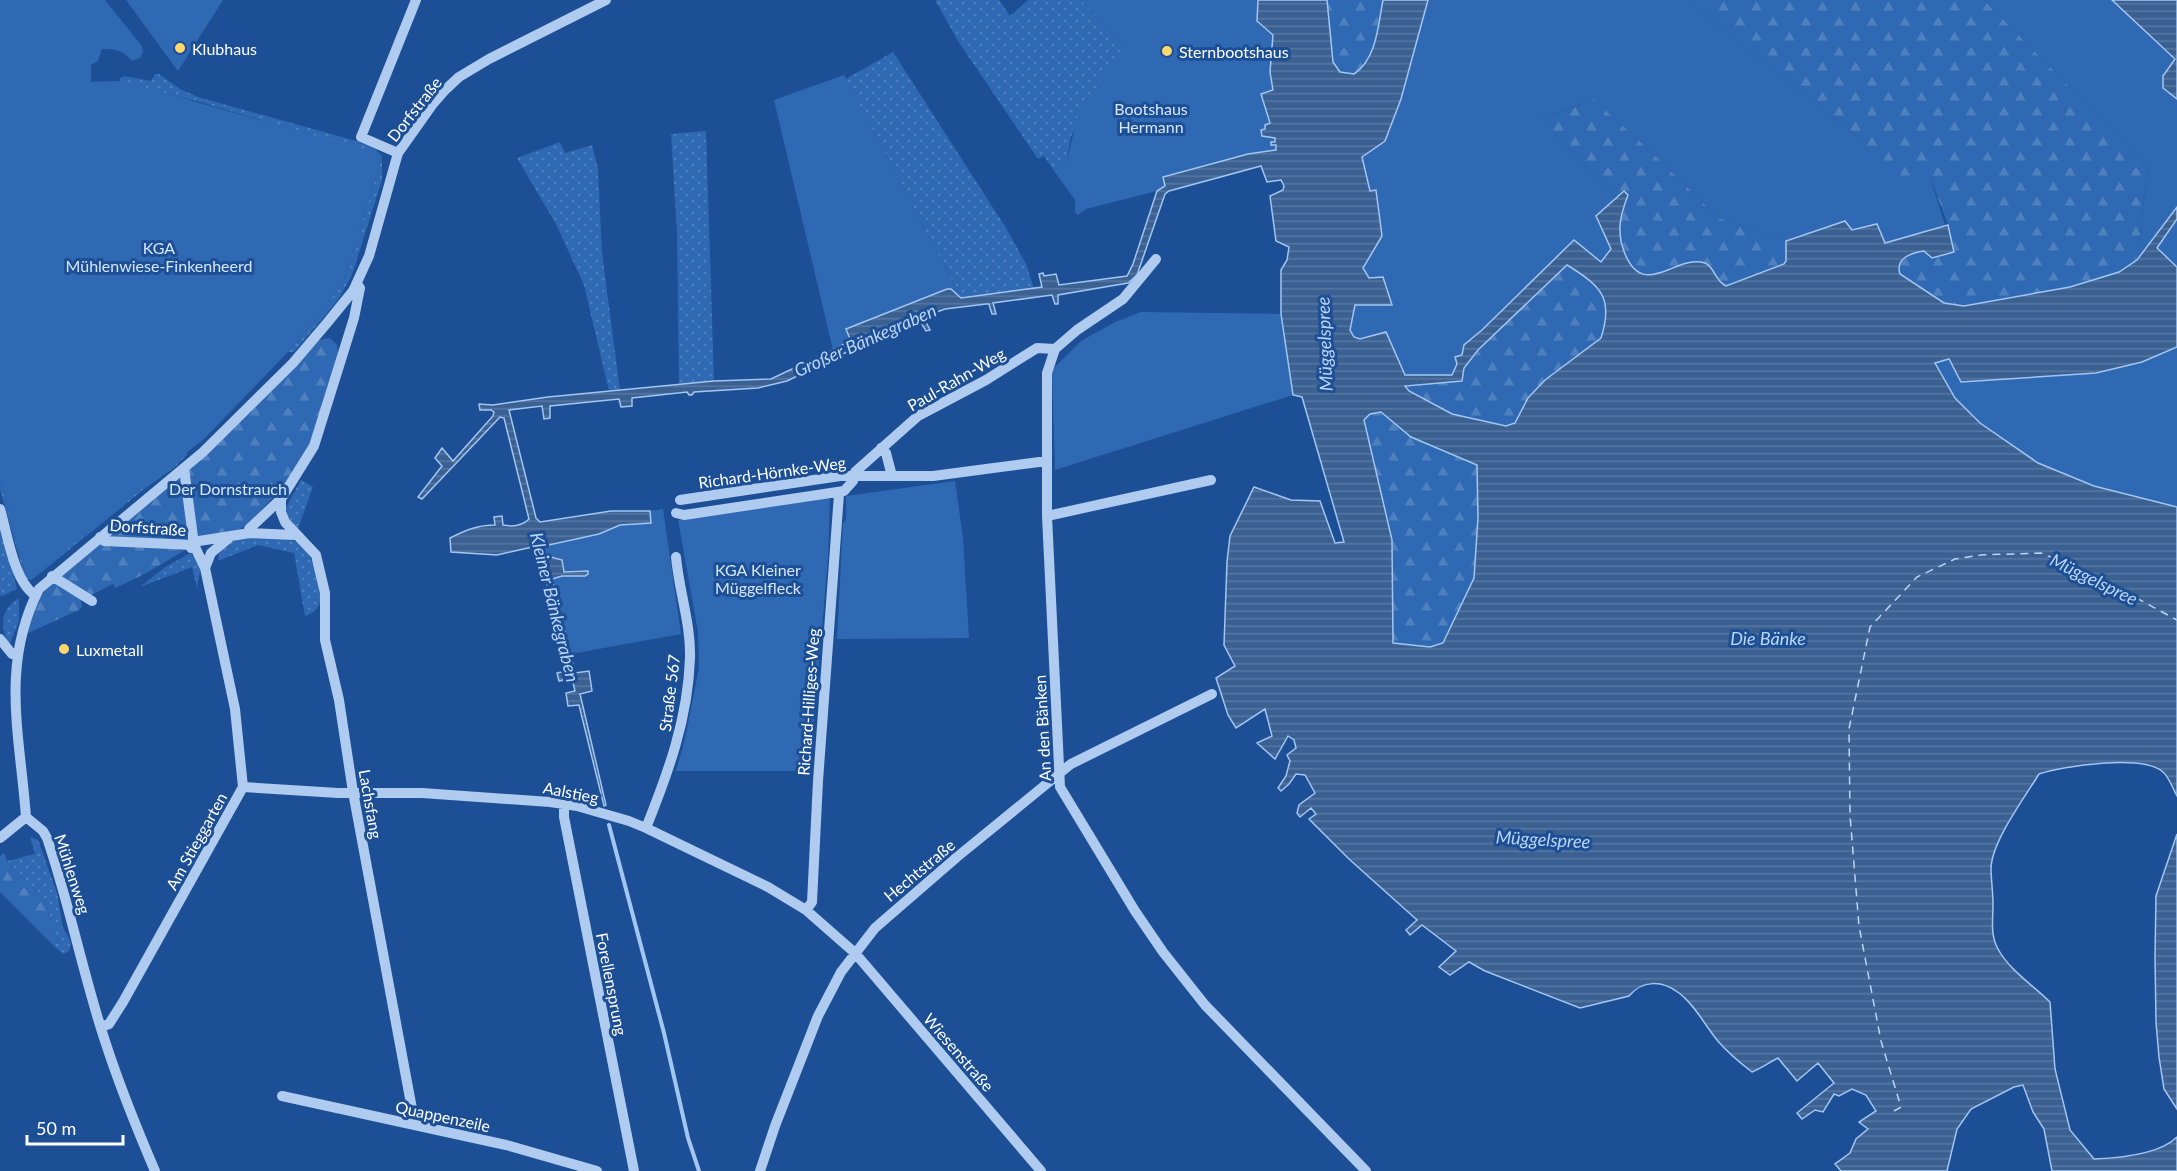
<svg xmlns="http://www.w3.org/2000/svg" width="2177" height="1171" viewBox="0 0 2177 1171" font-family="Lato,sans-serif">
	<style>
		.grass { fill: url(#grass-dots) }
		.forest { fill: url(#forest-firs) }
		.garden { fill: #3069b3 }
		.water { fill: url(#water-rules); stroke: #a2c6f1; stroke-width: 1.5; fill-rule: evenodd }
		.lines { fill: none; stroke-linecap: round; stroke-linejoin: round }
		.stream { stroke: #a2c6f1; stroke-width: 4 }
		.ferry { stroke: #bbd5f6; stroke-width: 1.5; stroke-dasharray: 8 6; stroke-linecap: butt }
		.minor { stroke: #afcbef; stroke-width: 10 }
		.poi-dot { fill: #ffd76d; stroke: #1c4f95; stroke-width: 2 }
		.labels { text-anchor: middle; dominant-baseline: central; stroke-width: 6; stroke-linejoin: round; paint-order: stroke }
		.poi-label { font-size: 16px; fill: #fff; stroke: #1c4f95; text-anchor: start }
		.park-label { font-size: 16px; fill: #d5e6fb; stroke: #1c4f95 }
		.street-label { font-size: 16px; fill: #fff; stroke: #1c4f95 }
		.water-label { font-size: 18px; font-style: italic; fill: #bbd5f6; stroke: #1c4f95 }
	</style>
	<defs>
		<pattern id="grass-dots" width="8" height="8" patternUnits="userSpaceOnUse" patternTransform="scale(1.5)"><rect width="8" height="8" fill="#3069b3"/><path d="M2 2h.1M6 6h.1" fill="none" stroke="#4f80be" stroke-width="1.8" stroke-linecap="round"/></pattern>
		<pattern id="forest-firs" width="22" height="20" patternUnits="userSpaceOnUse" patternTransform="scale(1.5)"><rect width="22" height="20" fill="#3069b3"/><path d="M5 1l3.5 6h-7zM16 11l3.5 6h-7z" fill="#4f80be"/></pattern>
		<pattern id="water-rules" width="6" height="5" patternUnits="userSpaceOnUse" patternTransform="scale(1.5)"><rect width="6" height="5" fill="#3b6092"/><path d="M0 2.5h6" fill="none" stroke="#5878a2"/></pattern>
	</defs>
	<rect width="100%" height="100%" fill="#1c4f95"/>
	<path class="grass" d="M935,0H999L1010,16L1028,0H1081L1123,47L1071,136L1067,160L1054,171L1044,156L1038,159L958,41Z
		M893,52L1006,228L1026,264L1034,289L961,298L846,79Z
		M155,74H159L180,89L198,97L356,141L374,148L382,156V180L352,275L338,300L294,352H288L329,302L344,280L381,161L376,154L200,102L119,82L120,78L124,76L151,81Z
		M706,131L714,381L679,385L677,233L671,134Z
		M560,142L565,153L592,145L598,169L602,253L620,390L609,391L584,285L556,224L517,158Z
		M187,451V455L174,468L147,487L34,578L31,580L25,578L0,489V480L26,576L32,577Z
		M301,480L313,487L298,529L289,523L284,511Z
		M0,519L17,589L2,596L0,595Z
		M255,537C268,538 290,537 301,544C312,552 324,592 319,605C317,611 311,614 305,616L294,553L258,545L218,561C221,540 237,539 255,537Z
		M190,553L198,559L200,571L197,588L192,567L140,587L164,568Z
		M19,598V621L9,646C0,624 0,610 19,598Z
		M30,837L38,840L57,893L63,928L71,942L69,951L63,954L53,945L58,942L44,898L7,861L35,854Z"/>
	<path class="forest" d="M1327,0H1383C1378,25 1377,59 1354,74L1340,72L1333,62Z
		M1687,0H1984L2148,166L2137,260L2119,272L2070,287L1964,306L1944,303L1900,274C1891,246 1938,251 1954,251L1948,225L1928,171L1897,183L1856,136Z
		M1594,99L1657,157L1719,218L1786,241V261L1784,264L1726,286L1719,283L1710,266C1702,265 1690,263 1682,265C1670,268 1660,277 1647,275C1627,272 1618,244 1619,226C1620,215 1624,206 1628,195L1617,199L1542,119Z
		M1567,264C1601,286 1614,297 1601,338L1545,380L1528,398L1516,423L1506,427L1452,414L1409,391L1405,386L1462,381L1464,368L1478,350Z
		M330,338L337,345L339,358L311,445L288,481L256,516L237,532L185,539L188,548C164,563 141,577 115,588L113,584L81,600L82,607L79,610L26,634L39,599L46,590L318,340Z
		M1381,412L1441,451L1477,465L1478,518L1474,578L1443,643L1430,647L1393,644L1392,540L1364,420L1370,414Z
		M4,853L7,861L44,898L58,942L53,945L0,892V856Z"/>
	<path class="garden" d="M0,0H105L142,46L143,52L140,58L132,61C123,50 115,49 102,49L98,61L91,65V82L116,81L147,88L376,153L381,161L344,280L329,302L288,352L205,438L32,577L26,576L0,480Z
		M126,0H223L178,71Z
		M1081,0H1258L1257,21L1273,34V90L1261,94L1270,123L1266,129L1261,130L1275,138V142H1271V145H1276V150L1248,154L1164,177L1165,186L1157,191L1086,209L1078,215L1075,212V200L1054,171L1067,160L1078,115L1123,47Z
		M1428,0H1687L1856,136L1897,182L1928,170L1945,225L1885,243L1836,223L1786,241L1719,218L1657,157L1593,99L1542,119L1617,199L1597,219L1611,250L1601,262L1574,240L1482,330L1464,345L1462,355L1455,357L1457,364L1452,375H1404L1386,333L1360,339L1354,337L1350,330L1355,305H1392L1369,278L1363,268L1382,235L1376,190L1370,191L1362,157L1385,141L1401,99Z
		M1984,0H2112L2175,59L2167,69L2174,98L2177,99V207L2137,260L2148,166Z
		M844,75L961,298L952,289H947L846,329L850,339L849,342L833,350L774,100Z
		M2177,219V267L2156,248Z
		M1141,312L1281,314L1293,395L1055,470L1052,370L1081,341L1115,322Z
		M2177,347V507L2094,486L2038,463L1980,423L1955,398L1935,363L1948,359L1961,382L2026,377L2142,362Z
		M955,481L963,538L969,638L837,639L843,523L846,520V496Z
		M830,498L828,557L810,771H676L685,739L699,668L698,632L678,520Z
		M663,509L681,634L571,654L552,579L584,570L563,572L562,561L546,556L544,545L599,534L620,525L651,523L650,511Z"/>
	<path class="water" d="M1258,0H1327L1333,62L1340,72L1354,74C1377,59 1378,25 1383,0H1428L1401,99L1385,141L1362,157L1370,191L1376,190L1382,236L1363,268L1369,278L1383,277L1392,305H1355L1350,330L1354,337L1360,339L1386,332L1405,375H1452L1457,364L1455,357L1462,355L1464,345L1482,330L1574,240L1601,262L1611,249L1596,216L1624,191L1628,195C1620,216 1616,232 1625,254C1644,300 1676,254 1705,263C1715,267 1714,280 1726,286L1784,264L1786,261V241L1845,221L1852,230L1877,224L1885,243L1948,225L1954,252L1932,258L1924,251C1911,253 1895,258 1900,274L1944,303L1964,306L2070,287L2119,272L2137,260L2177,207V219L2157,248L2177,267V347L2142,362L2096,373L1961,382L1949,359L1935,363L1955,398L1980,423L2038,463L2094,486L2177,507V796C2173,789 2169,777 2163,772C2143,754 2063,766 2039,774C2025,797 1992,841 1991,868C1991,879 1993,892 1993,904C1993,921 1990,934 1998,949C2010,971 2033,985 2050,1002L2055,1069L2070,1130L2094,1159C2119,1158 2159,1155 2177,1137V1171H2052L2044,1129L2033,1112L2023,1085L2014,1087L1971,1109L1957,1129L1947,1171H1841L1835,1164L1850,1153L1856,1139L1868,1129L1859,1122L1876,1111L1866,1095L1852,1089L1839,1096L1834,1094L1823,1112L1815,1110L1802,1119L1797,1113L1834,1083L1818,1063L1797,1081L1778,1058C1768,1063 1762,1068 1752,1072C1739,1062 1727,1052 1717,1040C1705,1025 1694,1004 1679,993C1662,980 1642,980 1629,996L1580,1008L1485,971L1469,962L1450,975L1439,967L1456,951L1422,925L1410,935L1406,930L1417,920L1349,859L1309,819L1316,814L1311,808L1300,817L1297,813L1299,805L1315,793L1305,775L1296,774L1289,784L1281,791L1278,788L1286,776L1290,761L1287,755L1296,748L1294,740L1288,736L1275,759L1257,743L1272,736L1265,709L1236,728L1228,715L1216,678L1235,666L1224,645L1227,562L1230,536L1254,487L1291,500L1320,501L1335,543L1344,542L1302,397L1293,395L1281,314V270L1287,260L1289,247L1276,241L1270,196L1283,190L1284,186L1281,180L1267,182L1261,166L1169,191L1165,194L1137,275L1128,283L1058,295V304H1055L1052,295L993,303L996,314H992L989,304H986L945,309L929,315L925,320L930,330L926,331L920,321L915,319L787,381L758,388L694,392L692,395H689L687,392L632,398V406L621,407L619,399L550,406V418L544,419L542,406L509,410L536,518L540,522L611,511H650L651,523L620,525L599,534L544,546L547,556L562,560L564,572L588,571V574L585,576H562L552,579L575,673L589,671L592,691L580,694L606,805L604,806L579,705L568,706L566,693L575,691L572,678L559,681L557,673L570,670L537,546L497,555L451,552L450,538C466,530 478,525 495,525L494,517L502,516L503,525C513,527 522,526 529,519L504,418L500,417L422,499L418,497L442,466L435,458L442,448L453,461L493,416L494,412L491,410H480L479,404L493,405L548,397L714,381L771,379L849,342L850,339L846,329L947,289H951L961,298L1042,287L1039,274L1043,273L1044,276L1056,274L1059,285L1127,276L1133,264L1157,191L1165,186L1163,177L1248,154L1276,150V145H1271V142H1275V138L1262,136L1261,130L1265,129V125L1270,123L1261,94L1273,90L1270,72L1273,35L1257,21ZM1567,265C1601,286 1614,298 1601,338L1545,380L1528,398L1515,423L1506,426L1452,414L1409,391L1405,386L1462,381L1464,368L1478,350ZM1381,412L1411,437L1477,465L1478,518L1474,578L1443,643L1430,647L1393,643L1392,540L1364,420L1370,414Z
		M2112,0H2177V99L2163,88V76L2175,59Z
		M2177,834V1109L2164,1089L2159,1057L2156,1022L2155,957L2156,896Z"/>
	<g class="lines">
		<path class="stream" d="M609,825L664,1033L688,1138L699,1171"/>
		<path class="ferry" d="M1894,1111L1901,1107L1881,1041L1859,926L1850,815L1849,729L1870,627L1917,577L1955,559L1981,555L2041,553L2094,575L2177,620"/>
		<path class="minor" d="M398,153L361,137L416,0
			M1156,259L1123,299L1077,330L1055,349L1047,373V516L1060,787L1135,911L1163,952L1205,1005L1366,1171
			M881,448L886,453L892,476
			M281,499V512L285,522L316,555L325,593V640L339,700L353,792L415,1125
			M680,500L840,476H933L1047,461
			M0,509C7,532 14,582 35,595
			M676,513L684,515L844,491L853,481L855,472L918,416L986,380L1037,348L1055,349
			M1047,516L1211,480
			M250,533L295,535
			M100,537L104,541L194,545
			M191,548L199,541L250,533L249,529L281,499L314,446L354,318L360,288L357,284
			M205,568L211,553L229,538
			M52,576L92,601
			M0,639L12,654
			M243,787L338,793H422L550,802L577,806L629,821L646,828L768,887L806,910L855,953L1041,1171
			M564,803V817L634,1171
			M646,828C668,773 688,719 690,658C691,624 679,591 676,557
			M0,838L26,817
			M806,910L812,902L818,781L839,494
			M101,1027L109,1024L123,1002L243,787L235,709L205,568L194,545L184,468
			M282,1096L506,1145L597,1171
			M155,1171C137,1129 120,1087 106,1044C83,976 70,905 47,838L43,831L26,817C20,735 0,665 39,589L203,452L293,363L327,323L353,291L369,256L398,153L432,105L445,90L459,77L489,59L606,0
			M760,1171L775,1126L818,1016L841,972L875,928L957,857L1071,764L1212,694"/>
	</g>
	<g class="poi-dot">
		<circle cx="180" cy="48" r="6"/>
		<circle cx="1167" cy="51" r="6"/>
		<circle cx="64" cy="649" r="6"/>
	</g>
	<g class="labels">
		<g class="poi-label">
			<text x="192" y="48">Klubhaus</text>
			<text x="1179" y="51">Sternbootshaus</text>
			<text x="76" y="649">Luxmetall</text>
		</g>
		<g class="park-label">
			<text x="1151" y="108">Bootshaus<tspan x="1151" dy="18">Hermann</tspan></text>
			<text x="159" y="247">KGA<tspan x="159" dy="18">Mühlenwiese-Finkenheerd</tspan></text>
			<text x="228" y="488">Der Dornstrauch</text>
			<text x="758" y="569">KGA Kleiner<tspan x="758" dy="18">Müggelfleck</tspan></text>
		</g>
		<g class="street-label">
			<text transform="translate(414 109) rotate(-52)">Dorfstraße</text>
			<text transform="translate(956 379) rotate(-30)">Paul-Rahn-Weg</text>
			<text transform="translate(772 472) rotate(-8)">Richard-Hörnke-Weg</text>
			<text transform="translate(148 527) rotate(4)">Dorfstraße</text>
			<text transform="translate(669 693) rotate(-83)">Straße 567</text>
			<text transform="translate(808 702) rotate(-86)">Richard-Hilliges-Weg</text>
			<text transform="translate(1042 728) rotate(-93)">An den Bänken</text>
			<text transform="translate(571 792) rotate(11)">Aalstieg</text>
			<text transform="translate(371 804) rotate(80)">Lachsfang</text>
			<text transform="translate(196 841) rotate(-61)">Am Stieggarten</text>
			<text transform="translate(919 870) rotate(-40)">Hechtstraße</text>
			<text transform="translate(73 874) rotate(72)">Mühlenweg</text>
			<text transform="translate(612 984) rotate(79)">Forellensprung</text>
			<text transform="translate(959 1052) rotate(49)">Wiesenstraße</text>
			<text transform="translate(443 1116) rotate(12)">Quappenzeile</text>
		</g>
		<g class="water-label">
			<text transform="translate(865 340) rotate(-24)">Großer Bänkegraben</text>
			<text transform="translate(1324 344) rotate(-92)">Müggelspree</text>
			<text transform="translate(2094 579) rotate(26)">Müggelspree</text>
			<text transform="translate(555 607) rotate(76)">Kleiner Bänkegraben</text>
			<text x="1768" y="638">Die Bänke</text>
			<text transform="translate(1543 839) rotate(3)">Müggelspree</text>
		</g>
	</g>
	<path d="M27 1135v9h96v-9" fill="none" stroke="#ffffff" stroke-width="3"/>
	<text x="36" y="1135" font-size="18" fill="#ffffff" stroke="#1c4f95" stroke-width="4.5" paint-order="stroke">50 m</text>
</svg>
